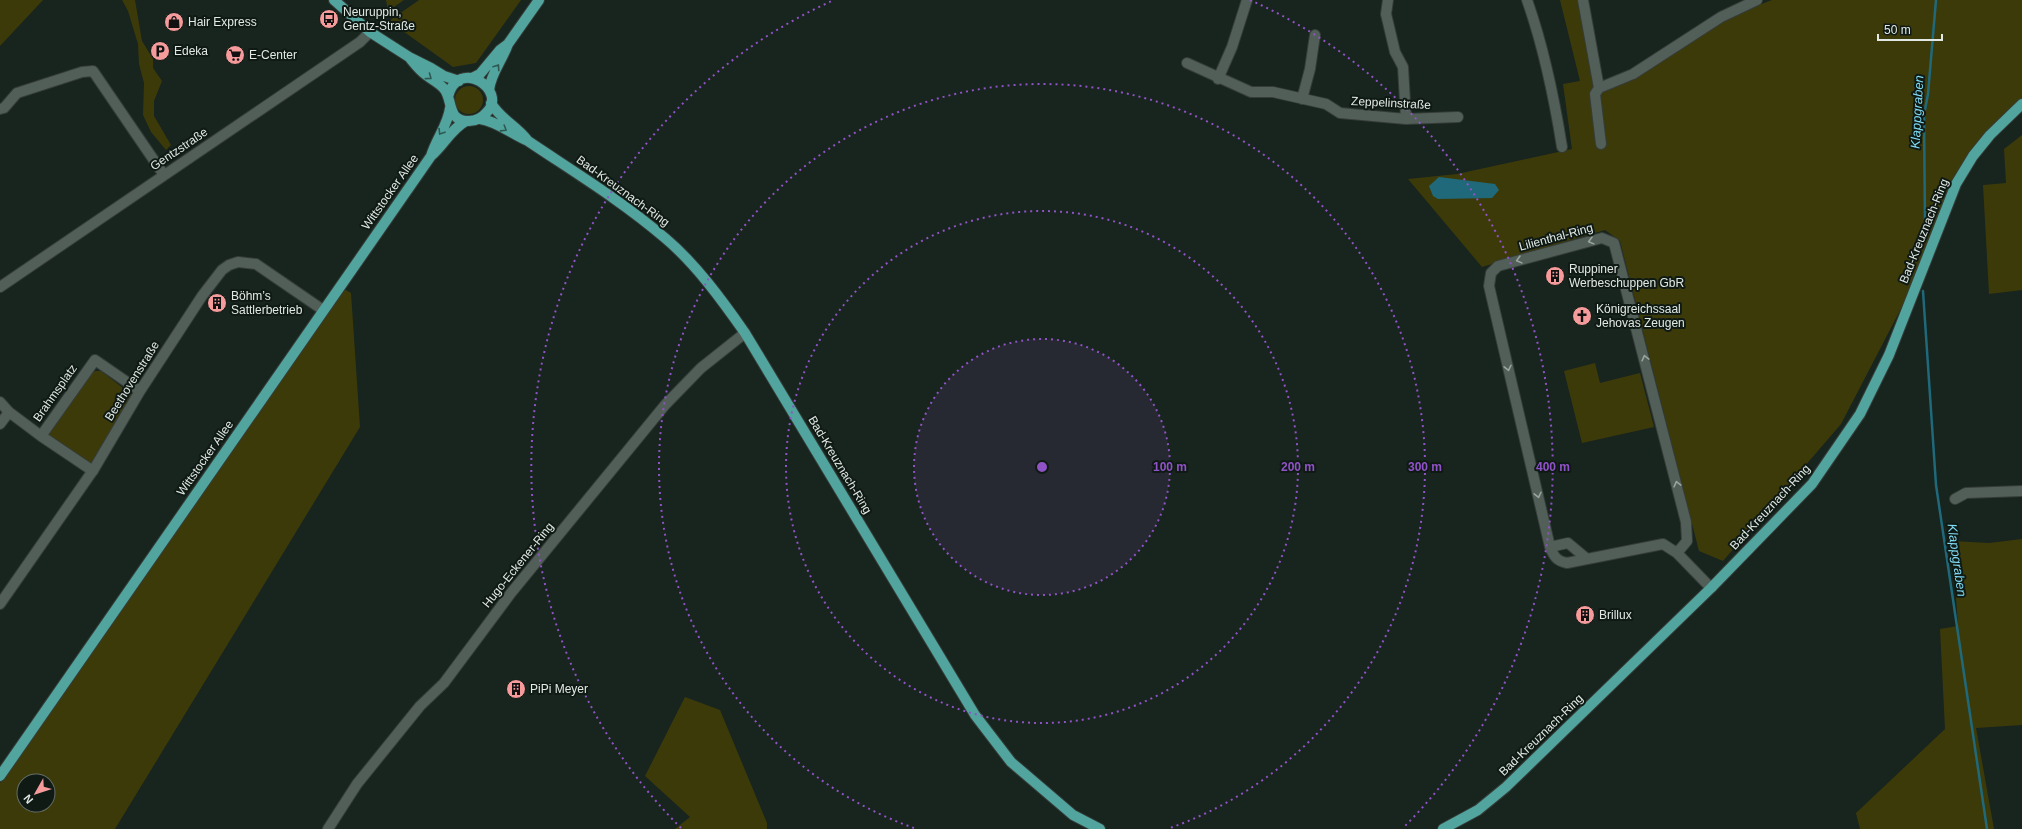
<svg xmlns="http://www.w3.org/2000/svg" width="2022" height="829" viewBox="0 0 2022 829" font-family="Arial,sans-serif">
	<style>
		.green { fill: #3d3a0a; fill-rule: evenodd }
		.water { fill: #1f697b }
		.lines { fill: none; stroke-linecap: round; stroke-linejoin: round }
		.stream { stroke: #1f697b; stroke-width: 2.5 }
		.minor-casing { stroke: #353d39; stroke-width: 12 }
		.major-casing { stroke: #353d39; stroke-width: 12 }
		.minor { stroke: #525f58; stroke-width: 10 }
		.major { stroke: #52a59e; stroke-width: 10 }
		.oneway { stroke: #2d5953 }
		.oneway2 { stroke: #9aa49e }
		.ring { fill: none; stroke: #9052c7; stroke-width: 2; stroke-dasharray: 2 4 }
		.labels { text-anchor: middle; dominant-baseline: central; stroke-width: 4; stroke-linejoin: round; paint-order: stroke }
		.poi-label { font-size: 12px; fill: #e2e9e5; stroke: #0f1a15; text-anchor: start }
		.street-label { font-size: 12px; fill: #e2e9e5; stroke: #0f1a15 }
		.water-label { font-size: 13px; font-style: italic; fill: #80dbf4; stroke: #0f1a15 }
		.centre { fill: #9052c7; stroke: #0f1a15; stroke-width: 2 }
		.ring-label { font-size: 12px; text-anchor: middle; font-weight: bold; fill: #9052c7; stroke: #0f1a15; stroke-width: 4; stroke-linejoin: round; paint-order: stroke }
	</style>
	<rect width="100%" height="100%" fill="#18241e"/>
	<path class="green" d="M0,0H43L0,46Z
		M122,0H135L142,41L153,59V68L162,81L154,101V116L171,145L166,150L151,132L143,115L144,83L139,64L138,44L128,11Z
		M386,0H404L388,11Z
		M419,0H521L476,63L453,67L389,21Z
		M1560,0H1581L1599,96L1603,89L1730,16L1772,0H2022V101L1973,152L1907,297L1841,424L1723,561L1699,551L1620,241L1605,230L1482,267L1408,179L1457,174L1572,149L1563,84L1580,81Z
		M455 100a14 14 0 1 1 28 0a14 14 0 1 1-28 0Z
		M2022,135V290L1989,294L1983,185L2006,183L2004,149Z
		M344,289L351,293L360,427L115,829H0V783ZM24,781H48V805H24Z
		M1595,363L1600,383L1640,373L1654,427L1582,443L1564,371Z
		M95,371H101L132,395V398L94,463L91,465L48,435V431L89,374Z
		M2022,539V725L1976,728L1994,829H1860L1856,813L1945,729L1940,629L1958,626L1952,541L1989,543Z
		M685,697L720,710L767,823V829H675L690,817L645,776Z"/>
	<path class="water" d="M1439,177L1495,184L1499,190L1492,198L1438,199L1433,196L1429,186Z"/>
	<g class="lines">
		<path class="stream" d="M1925,226L1924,115L1928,94L1936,0
			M1923,291L1936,485L1987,829"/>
		<defs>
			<path id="minor" d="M1388,0L1386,14L1395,52L1403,67L1406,119
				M1527,0C1544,48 1554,97 1562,147
				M1583,0L1599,88L1595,94L1601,144
				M1187,63L1251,92H1273L1326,104L1340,113L1406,119L1458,117
				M1218,79L1232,47L1247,0
				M1599,88L1633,74L1721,17L1757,0
				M1302,99L1310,69L1315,35
				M0,109L4,108L17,93L82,72L93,71L164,175
				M0,287L360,42L370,32
				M0,402L9,412L41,436
				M0,424L9,412
				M93,471L41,436L95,360L140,391
				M1955,499L1966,493L2022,491
				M1550,547L1568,543L1586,558
				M1677,553L1687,541L1686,522L1614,243L1602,238L1498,266L1491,273L1489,286L1550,547C1554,557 1557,561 1567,563L1663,544L1677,553L1711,588
				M0,604L94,469L140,391L202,296L222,270L229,265L238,262L256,264L323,310
				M328,829L357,784L420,706L444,683L511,593L665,405L701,368L745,333"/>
			<path id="major" d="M334,0L370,32L409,57L431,68L444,76L459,81
				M409,57C414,63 419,70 426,75C432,80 440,83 445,90C453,102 447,121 469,121C477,121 482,118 487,112C508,90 458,56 448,97
				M472,78L480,74L500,50L508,44L539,0
				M489,90C491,73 502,61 508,44
				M491,103C500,119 517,126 528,141
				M480,119C496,121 512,134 528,141C574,172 622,201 665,238C695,263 722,300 745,333L975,715L1011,762L1073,815L1100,829
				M431,156C436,139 448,125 450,108
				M0,776L431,156C444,145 451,129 466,121
				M1443,829L1478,810L1506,787L1711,588L1812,484L1860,414L1889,355L1956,184L1973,156L1990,135L2022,104"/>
		</defs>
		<use href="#minor" class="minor-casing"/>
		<use href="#major" class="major-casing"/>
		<use href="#minor" class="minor"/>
		<use href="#major" class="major"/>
	</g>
	<defs><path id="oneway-chevron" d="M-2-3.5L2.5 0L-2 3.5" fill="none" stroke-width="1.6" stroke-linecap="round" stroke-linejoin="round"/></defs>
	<g class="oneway">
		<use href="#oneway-chevron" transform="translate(497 67) rotate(-56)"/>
		<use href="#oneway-chevron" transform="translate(429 77) rotate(36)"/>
		<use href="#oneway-chevron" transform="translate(504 129) rotate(32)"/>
		<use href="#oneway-chevron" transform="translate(441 132) rotate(122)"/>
	</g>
	<g class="oneway2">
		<use href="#oneway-chevron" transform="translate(1591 241) rotate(165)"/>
		<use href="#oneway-chevron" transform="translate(1519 260) rotate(165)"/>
		<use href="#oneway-chevron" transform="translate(1645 358) rotate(-104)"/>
		<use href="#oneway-chevron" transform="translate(1508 368) rotate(77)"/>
		<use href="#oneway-chevron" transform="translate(1677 484) rotate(-104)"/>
		<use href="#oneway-chevron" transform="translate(1538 495) rotate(77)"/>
	</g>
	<circle cx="1042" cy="467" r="128" fill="#9052c7" fill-opacity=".12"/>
	<g class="ring">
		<circle cx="1042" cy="467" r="128"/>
		<circle cx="1042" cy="467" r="256"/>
		<path d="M914 828A383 383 0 1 1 1170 828"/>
		<path d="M681 828A511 511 0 0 1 834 0M1250 0A511 511 0 0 1 1403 828"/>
	</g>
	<defs>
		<symbol id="bus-disc" viewBox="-11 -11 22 22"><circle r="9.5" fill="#f59b9b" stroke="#0f1a15"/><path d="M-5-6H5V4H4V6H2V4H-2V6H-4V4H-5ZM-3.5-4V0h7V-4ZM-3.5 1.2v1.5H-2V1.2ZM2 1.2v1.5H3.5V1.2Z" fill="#111"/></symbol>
		<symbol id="shop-disc" viewBox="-11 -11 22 22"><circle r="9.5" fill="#f59b9b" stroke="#0f1a15"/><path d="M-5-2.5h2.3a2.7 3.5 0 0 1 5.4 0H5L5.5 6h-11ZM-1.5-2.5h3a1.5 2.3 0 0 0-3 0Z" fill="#111"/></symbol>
		<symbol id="parking-disc" viewBox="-11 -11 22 22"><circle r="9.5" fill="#f59b9b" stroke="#0f1a15"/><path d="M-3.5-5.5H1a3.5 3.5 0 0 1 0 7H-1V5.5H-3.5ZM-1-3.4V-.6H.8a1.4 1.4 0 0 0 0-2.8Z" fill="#111"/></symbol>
		<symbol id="supermarket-disc" viewBox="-11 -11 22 22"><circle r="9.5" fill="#f59b9b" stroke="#0f1a15"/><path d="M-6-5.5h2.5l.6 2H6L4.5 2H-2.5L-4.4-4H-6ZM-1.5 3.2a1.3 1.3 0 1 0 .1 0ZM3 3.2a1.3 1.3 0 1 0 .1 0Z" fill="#111"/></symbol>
		<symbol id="building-disc" viewBox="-11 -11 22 22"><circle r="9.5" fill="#f59b9b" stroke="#0f1a15"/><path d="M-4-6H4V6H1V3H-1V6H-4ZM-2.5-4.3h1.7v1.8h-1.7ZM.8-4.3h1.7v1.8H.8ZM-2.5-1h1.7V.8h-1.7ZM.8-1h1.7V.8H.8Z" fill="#111"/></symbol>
		<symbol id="church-disc" viewBox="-11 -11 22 22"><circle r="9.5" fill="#f59b9b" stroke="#0f1a15"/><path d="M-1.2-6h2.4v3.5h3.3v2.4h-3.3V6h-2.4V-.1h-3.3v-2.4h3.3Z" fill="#111"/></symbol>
	</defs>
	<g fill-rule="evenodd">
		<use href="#bus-disc" x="318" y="8" width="22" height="22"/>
		<use href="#shop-disc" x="163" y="11" width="22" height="22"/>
		<use href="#parking-disc" x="149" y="40" width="22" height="22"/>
		<use href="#supermarket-disc" x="224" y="44" width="22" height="22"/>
		<use href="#building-disc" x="1544" y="265" width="22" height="22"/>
		<use href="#building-disc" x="206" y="292" width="22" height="22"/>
		<use href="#church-disc" x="1571" y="305" width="22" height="22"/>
		<use href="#building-disc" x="1574" y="604" width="22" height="22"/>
		<use href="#building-disc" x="505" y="678" width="22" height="22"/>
	</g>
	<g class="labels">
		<g class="poi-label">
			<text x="343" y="12">Neuruppin,<tspan x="343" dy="14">Gentz-Straße</tspan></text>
			<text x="188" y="22">Hair Express</text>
			<text x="174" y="51">Edeka</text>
			<text x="249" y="55">E-Center</text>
			<text x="1569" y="269">Ruppiner<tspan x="1569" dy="14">Werbeschuppen GbR</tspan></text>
			<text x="231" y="296">Böhm’s<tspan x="231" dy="14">Sattlerbetrieb</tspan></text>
			<text x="1596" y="309">Königreichssaal<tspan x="1596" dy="14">Jehovas Zeugen</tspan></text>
			<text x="1599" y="615">Brillux</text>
			<text x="530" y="689">PiPi Meyer</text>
		</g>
		<g class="street-label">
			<text transform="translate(1391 103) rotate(3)">Zeppelinstraße</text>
			<text transform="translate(179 149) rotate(-34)">Gentzstraße</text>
			<text transform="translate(623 191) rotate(36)">Bad-Kreuznach-Ring</text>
			<text transform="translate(390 192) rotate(-55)">Wittstocker Allee</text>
			<text transform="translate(1924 231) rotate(-68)">Bad-Kreuznach-Ring</text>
			<text transform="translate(1556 237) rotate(-15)">Lilienthal-Ring</text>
			<text transform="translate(132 381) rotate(-58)">Beethovenstraße</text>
			<text transform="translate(55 393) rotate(-55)">Brahmsplatz</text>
			<text transform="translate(205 458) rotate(-55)">Wittstocker Allee</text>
			<text transform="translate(840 465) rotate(59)">Bad-Kreuznach-Ring</text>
			<text transform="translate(1770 507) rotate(-47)">Bad-Kreuznach-Ring</text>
			<text transform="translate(518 565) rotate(-51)">Hugo-Eckener-Ring</text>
			<text transform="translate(1541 735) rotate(-44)">Bad-Kreuznach-Ring</text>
		</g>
		<g class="water-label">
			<text transform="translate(1917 112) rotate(-87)">Klappgraben</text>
			<text transform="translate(1957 560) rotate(82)">Klappgraben</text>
		</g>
	</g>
	<circle cx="1042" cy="467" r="6" class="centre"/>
	<g class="ring-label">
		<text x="1170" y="471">100 m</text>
		<text x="1298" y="471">200 m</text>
		<text x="1425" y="471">300 m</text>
		<text x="1553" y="471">400 m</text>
	</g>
	<g transform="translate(36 793) rotate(231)"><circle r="19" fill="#0f1a15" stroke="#636d68"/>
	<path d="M0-3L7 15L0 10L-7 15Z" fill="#f59b9b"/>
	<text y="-6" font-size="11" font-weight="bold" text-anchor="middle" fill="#e2e9e5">N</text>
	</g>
	<path d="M1878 34v6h64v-6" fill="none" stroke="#e2e9e5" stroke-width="2"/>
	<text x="1884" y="34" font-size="12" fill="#e2e9e5" stroke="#0f1a15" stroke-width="3" paint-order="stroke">50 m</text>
</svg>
